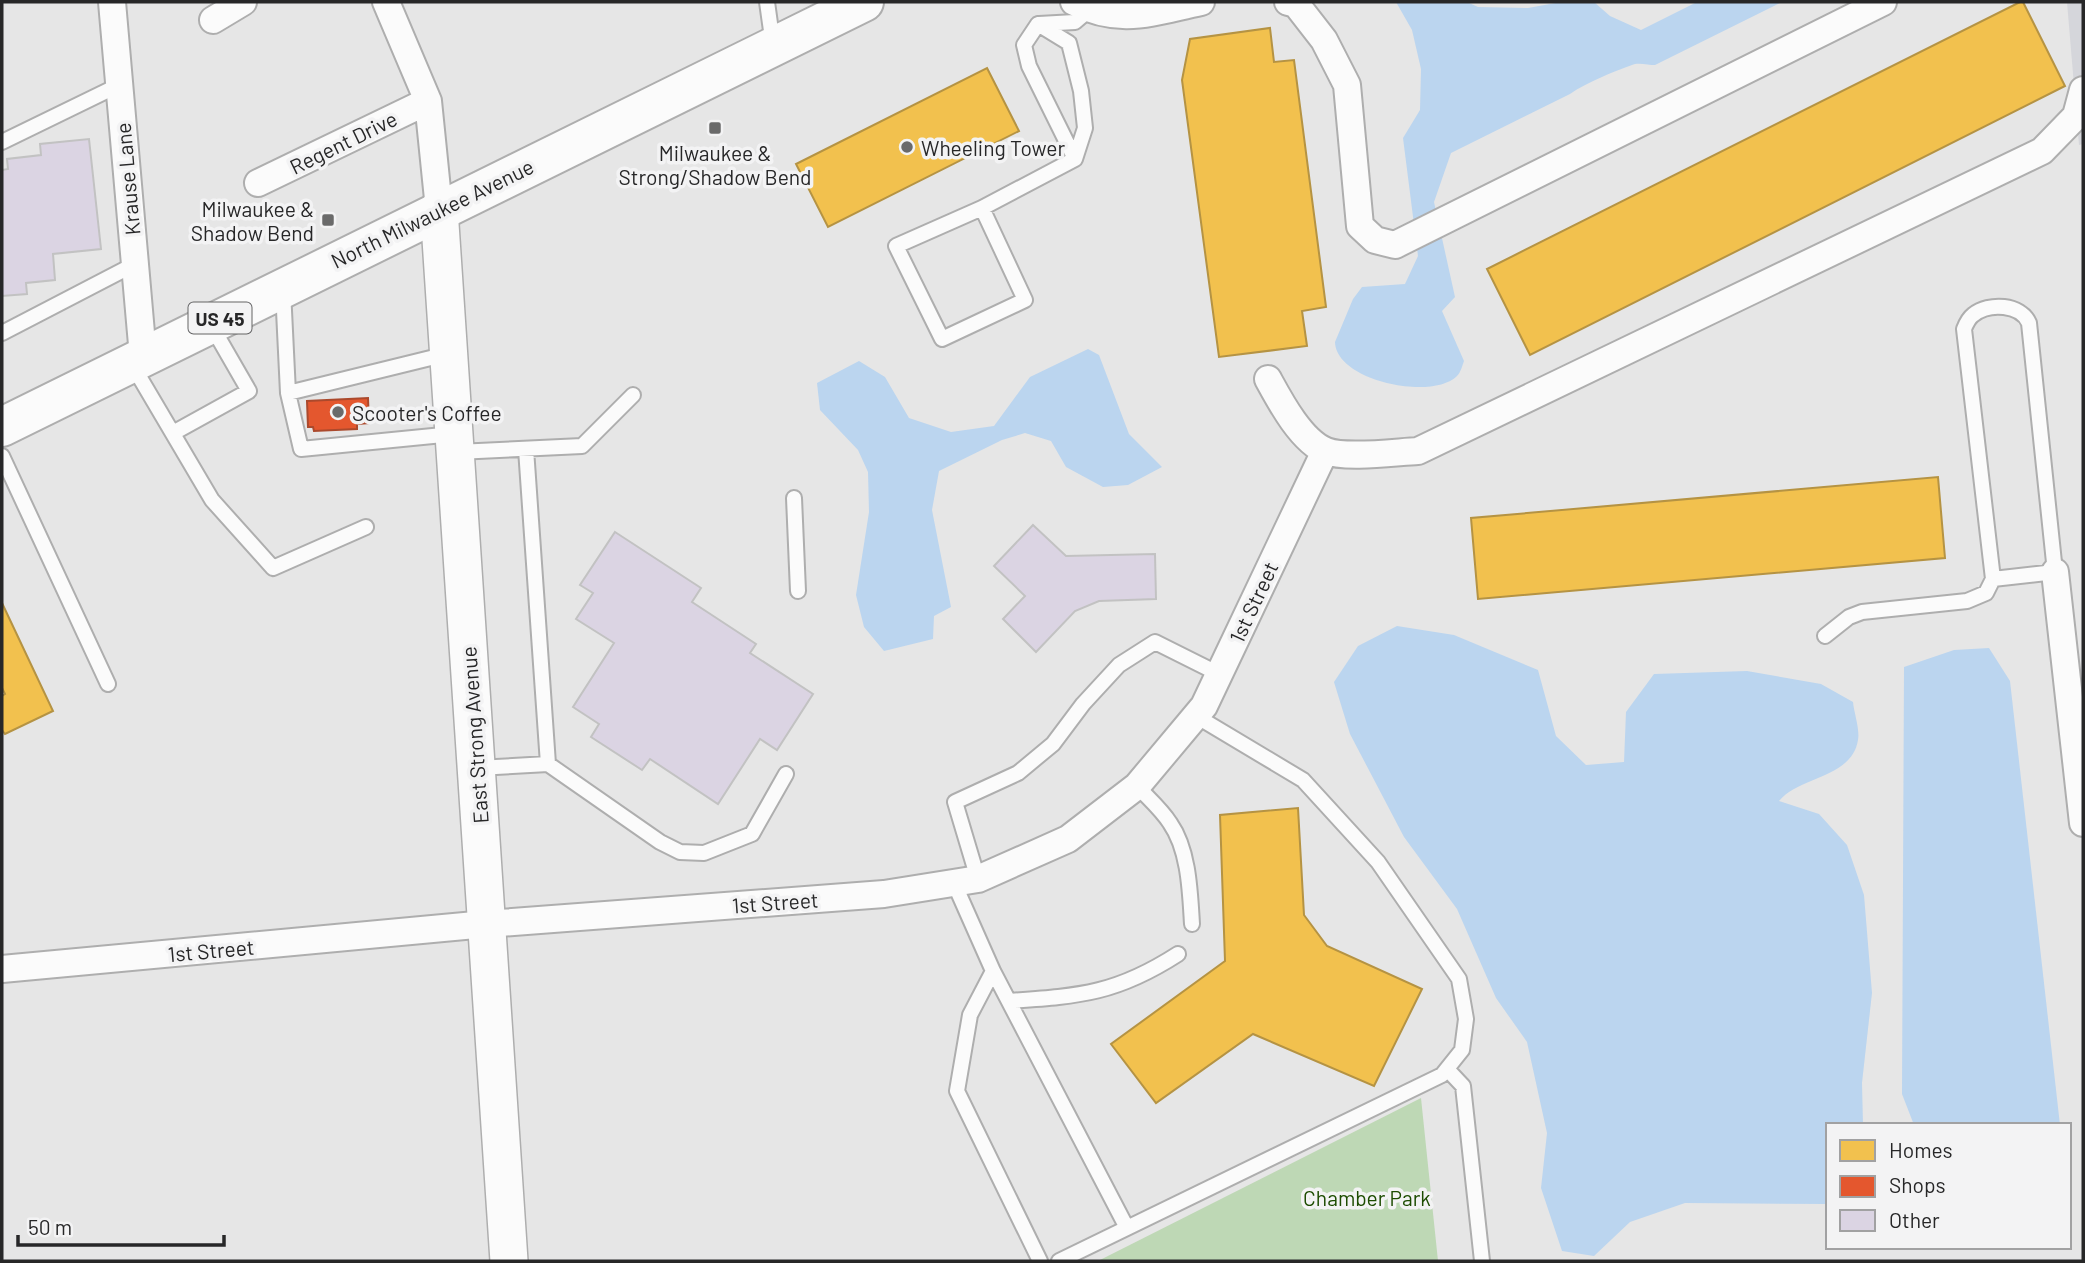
<svg xmlns="http://www.w3.org/2000/svg" width="2085" height="1263" viewBox="0 0 2085 1263" font-family="Barlow,sans-serif">
	<style>
		.built { fill: #d5d6db }
		.green { fill: #bed8b5 }
		.water { fill: #bbd5ef }
		.homes { fill: #f2c14e; stroke: #b59343; stroke-width: 2 }
		.shops { fill: #e4572e; stroke: #ab492c; stroke-width: 2 }
		.building { fill: #dbd4e3; stroke: #c2c2c2; stroke-width: 2 }
		.lines { fill: none; stroke-linecap: round; stroke-linejoin: round }
		.lane-casing { stroke: #aeaeae; stroke-width: 18 }
		.street-casing { stroke: #aeaeae; stroke-width: 30 }
		.secondary-casing { stroke: #aeaeae; stroke-width: 40 }
		.primary-casing { stroke: #aeaeae; stroke-width: 42 }
		.lane { stroke: #fbfbfb; stroke-width: 14 }
		.street { stroke: #fbfbfb; stroke-width: 26 }
		.secondary { stroke: #fbfbfb; stroke-width: 37 }
		.primary { stroke: #fbfbfb; stroke-width: 38 }
		.poi-dot { fill: #6a6a6a; stroke: #f3f3f4; stroke-width: 2.5 }
		.labels { text-anchor: middle; dominant-baseline: central; stroke-width: 7; stroke-linejoin: round; paint-order: stroke }
		.shield { fill: #f3f3f4; stroke: #646465; stroke-width: 2 }
		.shield-label { font-size: 19px; font-weight: bold; fill: #272728 }
		.street-label { font-size: 21px; fill: #272728; stroke: #f3f3f4 }
		.poi-label { font-size: 21px; fill: #272728; stroke: #f3f3f4; text-anchor: start }
		.park-label { font-size: 21px; fill: #1d4c01; stroke: #f3f3f4 }
	</style>
	<rect width="100%" height="100%" fill="#e6e6e6"/>
	<path class="built" d="M2067,2H2083V144L2079,145Z"/>
	<path class="green" d="M1421,1098L1438,1261H1098Z"/>
	<path class="water" d="M1396,2H1467L1478,7L1528,8L1561,2H1594L1610,16L1641,30L1697,2H1782L1655,65C1649,65 1637,62 1632,65C1613,72 1587,82 1570,94L1451,153L1434,202L1455,297L1442,311L1464,361C1462,366 1461,372 1457,376C1432,401 1336,381 1335,342L1353,299L1362,287L1405,284L1418,256L1403,138L1420,110L1421,69L1412,30Z
		M1088,349L1099,355L1129,434L1162,467L1128,485L1103,487L1066,467L1051,441L1025,433L1002,440L939,471L932,510L951,607L934,616L933,639L884,651L864,627L856,595L869,512L868,472L858,450L820,410L817,383L859,361L885,377L909,418L951,432L994,426L1030,377Z
		M1397,626L1454,635L1538,670L1556,736L1586,765L1624,762L1626,712L1654,674L1747,671L1821,684L1853,702C1854,713 1860,729 1858,740C1852,778 1800,776 1779,801L1819,814L1847,845L1864,895L1872,993L1862,1083L1863,1125H1828V1204L1685,1203L1630,1222L1594,1256L1562,1251L1541,1188L1547,1133L1527,1042L1496,998L1457,909L1404,837L1350,734L1334,682L1358,646Z
		M1989,648L2010,681L2060,1125H1914L1902,1094L1904,667L1954,650Z"/>
	<path class="homes" d="M2020,2H2023L2065,86L1530,355L1487,269Z
		M1270,28L1274,62L1294,60L1326,307L1302,311L1307,346L1219,357L1182,80L1190,39Z
		M987,68L1019,131L828,227L796,164Z
		M1938,477L1945,558L1478,599L1471,518Z
		M2,603L53,711L5,734L2,730V696L5,694L2,688Z
		M1298,808L1304,915L1327,946L1422,989L1374,1086L1253,1034L1156,1103L1111,1044L1225,961L1220,815Z"/>
	<path class="shops" d="M368,398L369,423L357,424V429L314,431L313,427H308L307,401Z"/>
	<path class="building" d="M89,139L101,249L53,254L55,280L26,283L27,294L2,296V170L8,169L7,159L41,155L40,144Z
		M1033,525L1066,556L1155,554L1156,599L1099,601L1075,611L1036,652L1003,619L1025,596L994,566Z
		M615,532L701,588L692,602L756,644L750,653L813,694L777,750L760,739L718,804L650,759L642,770L591,737L599,724L573,707L614,643L576,619L593,593L580,585Z"/>
	<g class="lines">
		<defs>
			<path id="lane" d="M767,2L773,45
				M1038,24L1024,45L1029,66L1075,159
				M1039,24L1075,22L1089,10
				M2,142L119,85
				M982,208L1025,300L942,339L896,246L982,208L1075,159L1085,128L1081,91L1069,43L1038,24
				M283,290L288,393L301,449L453,434
				M2,333L135,264
				M133,366L212,500L273,568L366,527
				M288,393L447,354
				M173,433L249,391L211,325
				M457,452L582,446L633,395
				M2,456L108,684
				M794,498L798,591
				M1825,636L1849,617L1862,612L1967,601L1986,593L1993,579L1964,329C1966,324 1969,318 1973,315C1989,302 2021,304 2029,323L2055,572L1993,579
				M548,764L660,842L680,852L704,853L752,834L786,774
				M477,768L548,764L526,449
				M1137,786C1148,798 1161,809 1170,823C1189,850 1190,892 1192,924
				M978,879L955,802L1018,773L1053,744L1083,704L1119,665L1155,642L1219,674
				M954,883L993,971L970,1015L957,1091L1040,1261
				M993,971L1127,1228
				M1009,1001C1080,996 1116,994 1178,954
				M1447,1069L1463,1086L1482,1261
				M1059,1261L1442,1075L1462,1050L1466,1019L1459,979L1378,862L1303,780L1196,716"/>
			<path id="street" d="M112,2L143,356
				M386,2L428,101L439,209
				M1074,2C1121,26 1152,12 1201,2
				M1288,2L1296,4L1324,40L1347,85L1360,226L1375,240L1395,245L1883,2
				M213,20L243,2
				M258,183L428,101
				M1268,379C1280,401 1301,441 1326,451C1346,459 1396,452 1418,451L2042,151L2076,116L2083,90
				M2055,572L2083,823
				M2,969L486,924L884,894L978,879L1068,839L1137,786L1204,706L1325,451"/>
			<path id="secondary" d="M439,209L509,1261"/>
			<path id="primary" d="M2,427L864,2"/>
		</defs>
		<use href="#lane" class="lane-casing"/>
		<use href="#street" class="street-casing"/>
		<use href="#secondary" class="secondary-casing"/>
		<use href="#primary" class="primary-casing"/>
		<use href="#lane" class="lane"/>
		<use href="#street" class="street"/>
		<use href="#secondary" class="secondary"/>
		<use href="#primary" class="primary"/>
	</g>
	<g class="poi-dot">
		<rect x="708" y="121" width="14" height="14" rx="3.5"/>
		<circle cx="907" cy="147" r="7"/>
		<rect x="321" y="213" width="14" height="14" rx="3.5"/>
		<circle cx="338" cy="412" r="7"/>
	</g>
	<g class="labels">
		<rect class="shield" x="188.5" y="302.5" width="63" height="31" rx="5"/>
		<g class="shield-label">
			<text x="220" y="318">US 45</text>
		</g>
		<g class="street-label">
			<text transform="translate(343 142) rotate(-26)">Regent Drive</text>
			<text transform="translate(127 179) rotate(-95)">Krause Lane</text>
			<text transform="translate(432 213) rotate(-26)">North Milwaukee Avenue</text>
			<text transform="translate(1253 602) rotate(-65)">1st Street</text>
			<text transform="translate(474 735) rotate(-94)">East Strong Avenue</text>
			<text transform="translate(775 902) rotate(-4)">1st Street</text>
			<text transform="translate(211 950) rotate(-5)">1st Street</text>
		</g>
		<g class="poi-label">
			<text x="921" y="147">Wheeling Tower</text>
			<text x="715" y="152" text-anchor="middle">Milwaukee &amp;<tspan x="715" dy="24">Strong/Shadow Bend</tspan></text>
			<text x="314" y="208" text-anchor="end">Milwaukee &amp;<tspan x="314" dy="24">Shadow Bend</tspan></text>
			<text x="352" y="412">Scooter's Coffee</text>
		</g>
		<g class="park-label">
			<text x="1367" y="1197">Chamber Park</text>
		</g>
	</g>
	<rect width="2085" height="1263" fill="none" stroke="#272728" stroke-width="7"/>
	<rect x="1826" y="1123" width="245" height="126" fill="#f3f3f4" stroke="#a1a1a2" stroke-width="2"/>
	<rect x="1840" y="1140" width="35" height="21" fill="#f2c14e" stroke="#a1a1a2" stroke-width="2"/>
	<text x="1889" y="1158" font-size="21" fill="#272728">Homes</text>
	<rect x="1840" y="1176" width="35" height="21" fill="#e4572e" stroke="#a1a1a2" stroke-width="2"/>
	<text x="1889" y="1193" font-size="21" fill="#272728">Shops</text>
	<rect x="1840" y="1210" width="35" height="21" fill="#dbd4e3" stroke="#a1a1a2" stroke-width="2"/>
	<text x="1889" y="1228" font-size="21" fill="#272728">Other</text>
	<path d="M18 1235v10h206v-10" fill="none" stroke="#272728" stroke-width="3.5"/>
	<text x="28" y="1235" font-size="21" fill="#272728" stroke="#f3f3f4" stroke-width="5" paint-order="stroke">50 m</text>
</svg>
